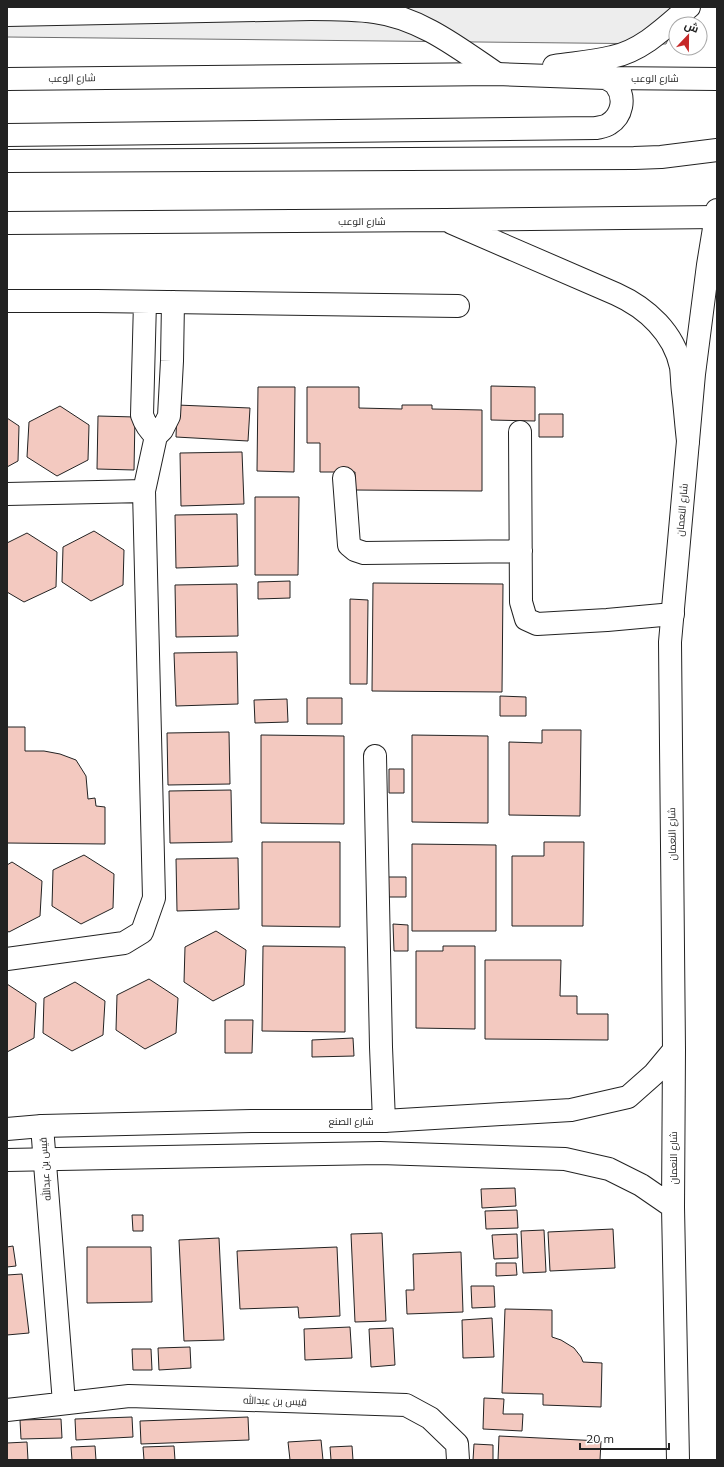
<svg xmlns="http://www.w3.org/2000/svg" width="724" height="1467" viewBox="0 0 724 1467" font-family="Mulish,Cairo,sans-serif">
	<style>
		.parking { fill: #ededed; stroke: #6f6f6f }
		.building { fill: #f3c9c0; stroke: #222 }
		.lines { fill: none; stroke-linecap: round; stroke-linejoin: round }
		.minor-casing { stroke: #222; stroke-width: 24 }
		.tertiary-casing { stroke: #222; stroke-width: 24 }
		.primary-casing { stroke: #222; stroke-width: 24 }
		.minor { stroke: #fff; stroke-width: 22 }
		.tertiary { stroke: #fff; stroke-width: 22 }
		.primary { stroke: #fff; stroke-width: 22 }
		.labels { text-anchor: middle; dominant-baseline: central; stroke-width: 3; stroke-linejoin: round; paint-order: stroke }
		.street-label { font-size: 10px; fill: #222; stroke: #fff }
	</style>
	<rect width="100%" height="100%" fill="#fff"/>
	<path class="parking" d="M7,7H682L666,44L7,37Z"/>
	<path class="building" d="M491,386L535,387V421L491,420Z
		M258,387H295L294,472L257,471Z
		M307,387H359V408L402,409V405H432V409L482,410V491L355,490V472H320V443H307Z
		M177,405L250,408L248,441L176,437Z
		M60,406L89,425L88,460L57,476L27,457L29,422Z
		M539,414H563V437H539Z
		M98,416L135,417L134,470L97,469Z
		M7,418L19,426L18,461L7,467Z
		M242,452L244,504L181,506L180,453Z
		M255,497H299L298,575H255Z
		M237,514L238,566L176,568L175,515Z
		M94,531L124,550L123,585L91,601L62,582L63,547Z
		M27,533L57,552L56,587L24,602L7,592V543Z
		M290,581V598L258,599V582Z
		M373,583L503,584L502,692L372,691Z
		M237,584L238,636L176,637L175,585Z
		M350,599L368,600L367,684H350Z
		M237,652L238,704L176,706L174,653Z
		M500,696L526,697V716H500Z
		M307,698H342V724H307Z
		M287,699L288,722L255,723L254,700Z
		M7,727H25V751H44L60,754L76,760L86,776L88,799L95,798L96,806L105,807V844L7,843Z
		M542,730H581L580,816L509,815V742L542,743Z
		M229,732L230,784L168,785L167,733Z
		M261,735L344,736V824L261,823Z
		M412,735L488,736V823L412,822Z
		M389,769H404V793H389Z
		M231,790L232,842L170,843L169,791Z
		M262,842H340V927L262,926Z
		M544,842H584L583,926H512V856H544Z
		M412,844L496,845V931H412Z
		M84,855L114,874L113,908L81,924L52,906L53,870Z
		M238,858L239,909L177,911L176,859Z
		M12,862L42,881L40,916L9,932L7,931V865Z
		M388,877H406V897H388Z
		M393,924L408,925V951H394Z
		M216,931L246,950L244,985L213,1001L184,982L185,947Z
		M263,946L345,947V1032L262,1031Z
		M443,946H475V1029L416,1028V951H443Z
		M485,960H561L560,996H577V1014H608V1040L485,1039Z
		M149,979L178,998L176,1033L145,1049L116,1030L117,995Z
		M75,982L105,1001L103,1035L72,1051L43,1033L44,998Z
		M7,984L36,1003L34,1038L7,1052Z
		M225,1020H253L252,1053H225Z
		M353,1038L354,1056L312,1057V1040Z
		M515,1188L516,1206L482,1208L481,1189Z
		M517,1210L518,1228L486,1229L485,1211Z
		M132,1215H143V1231H133Z
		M613,1229L615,1268L550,1271L548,1232Z
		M544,1230L546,1272L523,1273L521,1231Z
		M382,1233L386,1321L355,1322L351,1234Z
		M517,1234L518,1258L494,1259L492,1235Z
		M219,1238L224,1340L184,1341L179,1240Z
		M13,1246L16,1266L7,1267V1247Z
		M87,1247H151L152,1302L87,1303Z
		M337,1247L340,1316L299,1318L298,1307L240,1309L237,1251Z
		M461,1252L463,1312L407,1314L406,1290H414L413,1254Z
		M496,1263H516L517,1275L496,1276Z
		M22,1274L29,1333L7,1335V1275Z
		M471,1286H494L495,1307L472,1308Z
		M505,1309L552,1310V1337L561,1340L574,1348L581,1357L583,1362L602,1363L601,1407L543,1405V1394L502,1393Z
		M492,1318L494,1357L463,1358L462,1320Z
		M350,1327L352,1358L305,1360L304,1329Z
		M393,1328L395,1365L371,1367L369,1329Z
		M190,1347L191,1368L159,1370L158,1348Z
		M132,1349H151L152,1370H133Z
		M484,1398L504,1399L503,1414H523L522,1431L483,1429Z
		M132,1417L133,1437L76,1440L75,1419Z
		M248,1417L249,1440L141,1444L140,1421Z
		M61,1419L62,1438L21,1439L20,1420Z
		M499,1436L601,1441L600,1460H498Z
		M321,1440L323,1460H290L288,1442Z
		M27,1442L28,1460H7V1443Z
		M474,1444L493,1445V1460H473Z
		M95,1446L96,1460H72L71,1447Z
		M174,1446L175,1460H144L143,1447Z
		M352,1446L353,1460H331L330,1447Z"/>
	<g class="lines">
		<defs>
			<path id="minor" d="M7,15L311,9C332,9 354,9 375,12C421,18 460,49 497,74
				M7,301H97L458,306
				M145,302L142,415C145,424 149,430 156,436
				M520,432L521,602L526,619L537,624L607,620L673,614
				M344,478L349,545L355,550L364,553L521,551
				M7,494L144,491
				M375,756L381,1047L384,1121
				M7,959L124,943L142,932L154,898L144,491L156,436L162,430L169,416L172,361L173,302
				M42,1126L64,1403
				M7,1410L129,1396L406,1405L430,1418L457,1444L458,1460"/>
			<path id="tertiary" d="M7,1129L42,1126L251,1121H384L571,1110L628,1097L654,1074L674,1050
				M7,1160L380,1153L565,1159L609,1169L641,1185L673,1207
				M678,1460L673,1207L674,1050L670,642L694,374L708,265L717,210"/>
			<path id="primary" d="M554,66C573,63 593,62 612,57C642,51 667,26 689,7
				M7,79L497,74L606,78L717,79
				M7,135L596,128C600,127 605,127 609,124C622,116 626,98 616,85C614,82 609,80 606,78
				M7,161L634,158L661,157L717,150
				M7,223L446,220L717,217
				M452,223L616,294C647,308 674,333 681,367C682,375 682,384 683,392C685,408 686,424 688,441"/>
		</defs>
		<use href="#minor" class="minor-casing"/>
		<use href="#tertiary" class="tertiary-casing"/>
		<use href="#primary" class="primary-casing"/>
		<use href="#minor" class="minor"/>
		<use href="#tertiary" class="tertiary"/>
		<use href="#primary" class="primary"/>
	</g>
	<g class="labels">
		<g class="street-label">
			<text transform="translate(72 78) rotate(-1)">شارع الوعب</text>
			<text x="655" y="78">شارع الوعب</text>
			<text x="362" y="221">شارع الوعب</text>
			<text transform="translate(682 510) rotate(-85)">شارع النعمان</text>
			<text transform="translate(672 834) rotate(-91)">شارع النعمان</text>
			<text x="351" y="1121">شارع الصنع</text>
			<text transform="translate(673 1158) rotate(-90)">شارع النعمان</text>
			<text transform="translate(45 1169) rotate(-94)">قيس بن عبدالله</text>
			<text transform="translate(275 1401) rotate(2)">قيس بن عبدالله</text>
		</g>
	</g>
	<rect width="724" height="1467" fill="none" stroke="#222222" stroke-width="16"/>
	<g transform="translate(688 36) rotate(22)"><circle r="19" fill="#ffffff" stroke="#a7a7a7"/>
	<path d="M0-3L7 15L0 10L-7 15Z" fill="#c62828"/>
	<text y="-6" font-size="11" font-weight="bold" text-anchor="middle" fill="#222222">ش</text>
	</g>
	<path d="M580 1443v6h89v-6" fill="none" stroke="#222222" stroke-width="2"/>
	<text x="586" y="1443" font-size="12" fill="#222222" stroke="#ffffff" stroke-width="3" paint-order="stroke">20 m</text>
</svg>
